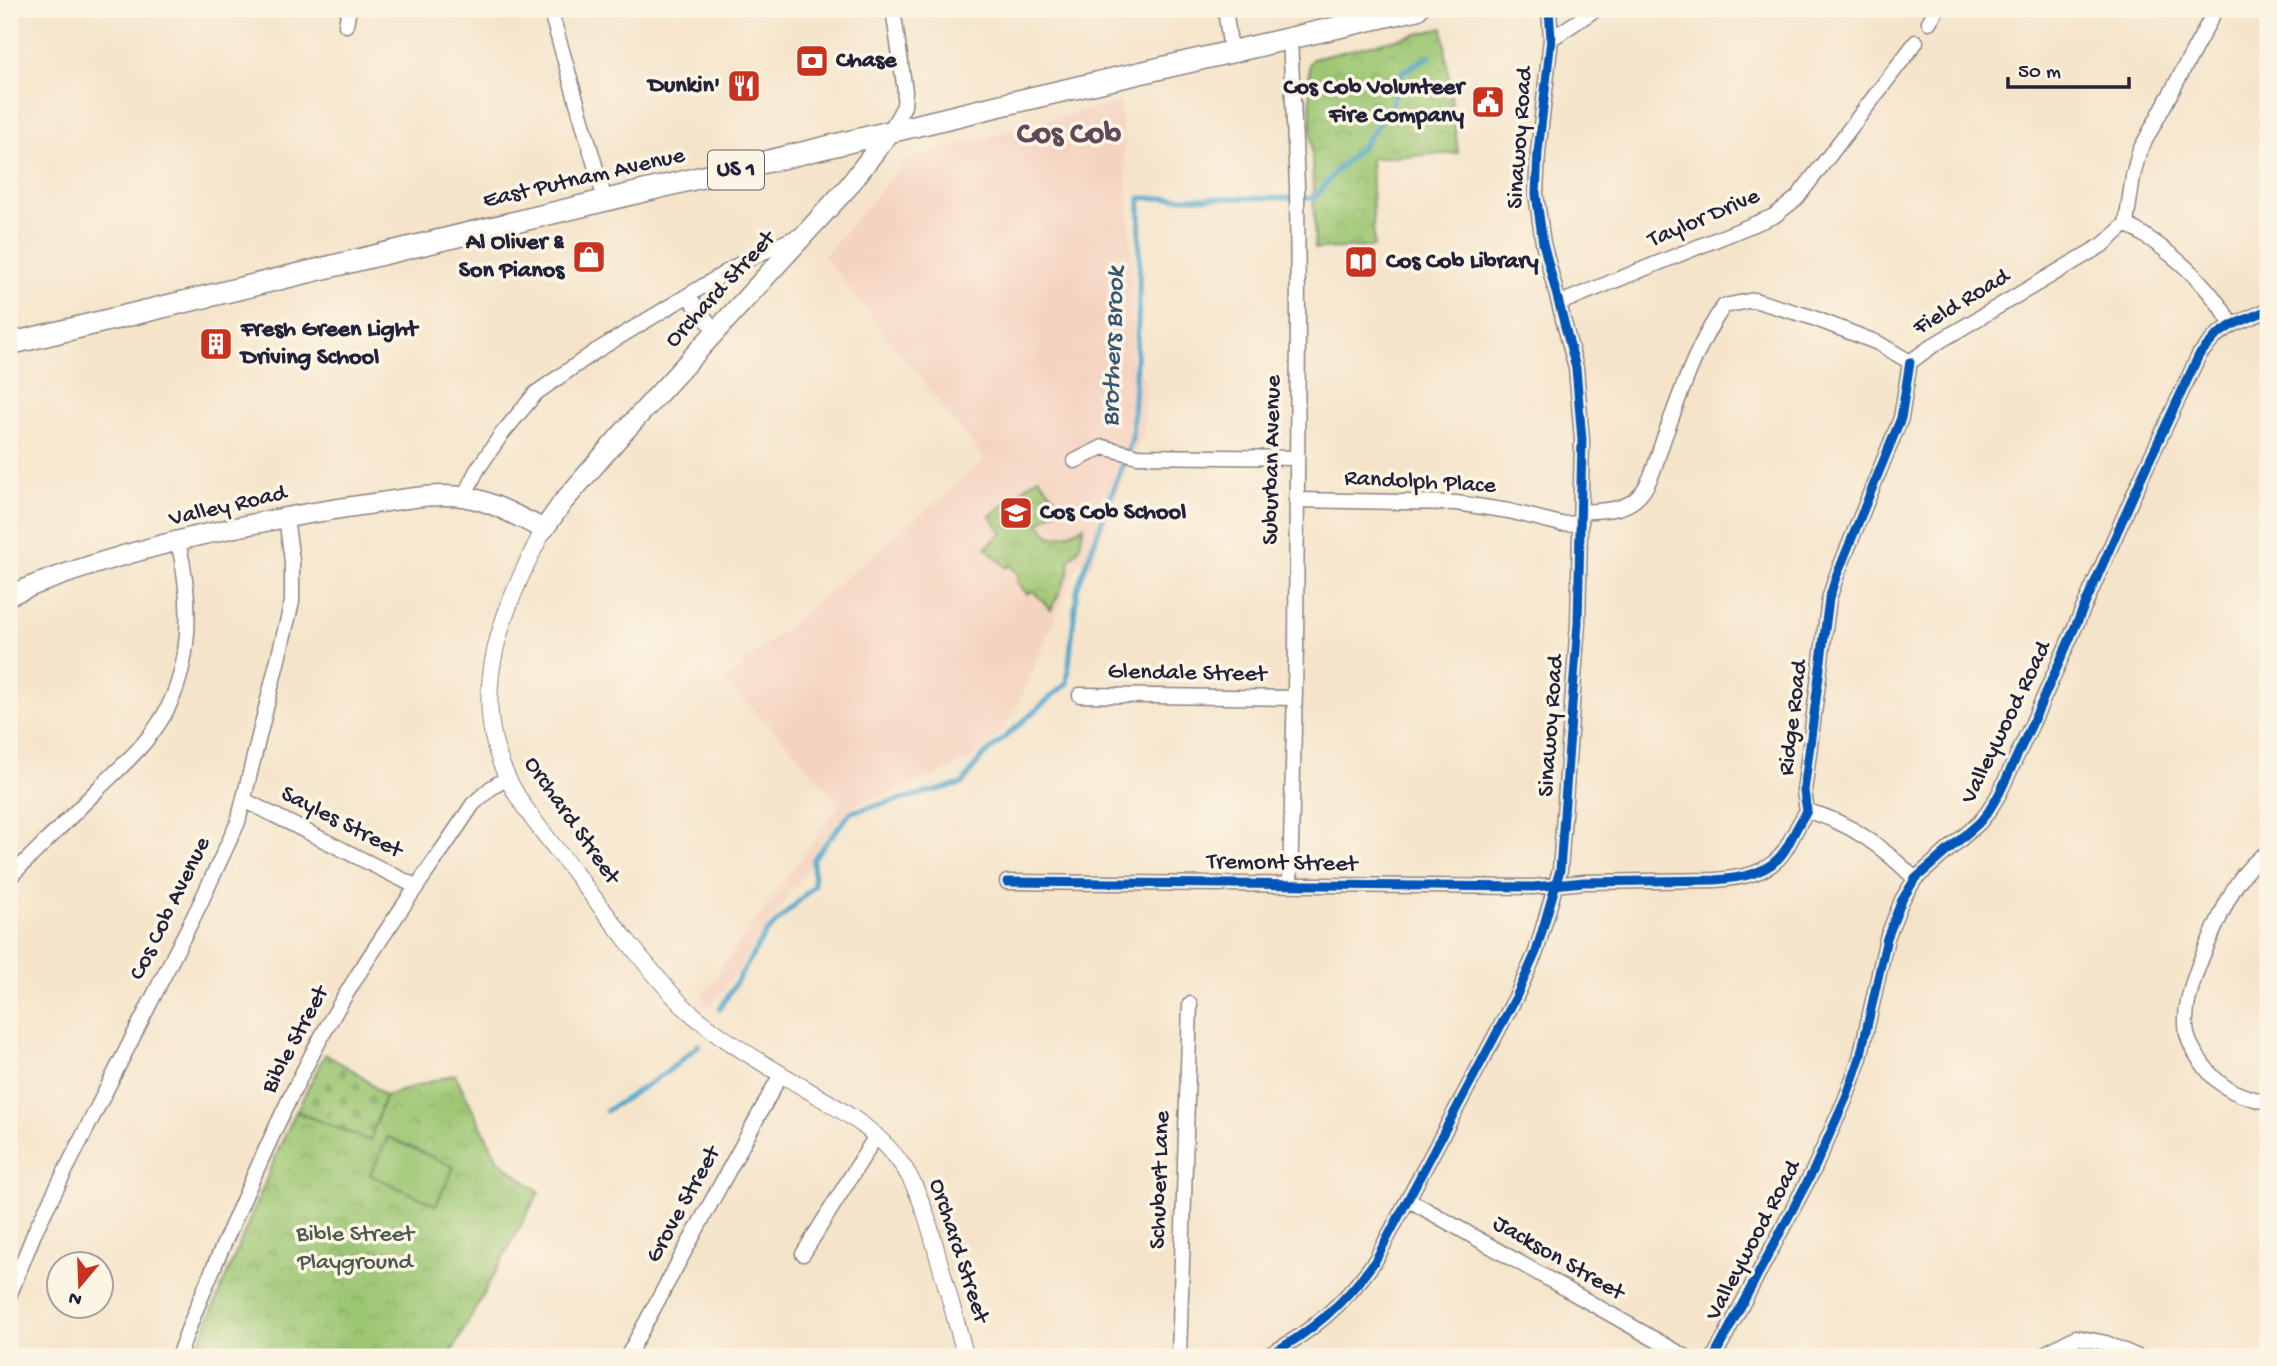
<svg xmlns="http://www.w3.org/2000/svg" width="2277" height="1366" viewBox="0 0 2277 1366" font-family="'Gochi Hand',sans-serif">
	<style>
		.built { fill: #f5d3c1 }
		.cemetery { fill: url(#cemetery-stones); stroke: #5f7456; stroke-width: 2 }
		.park { fill: url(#park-crowns); stroke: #5f7456; stroke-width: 2 }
		.pitch { fill: #9cc672; stroke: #5f7456; stroke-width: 2 }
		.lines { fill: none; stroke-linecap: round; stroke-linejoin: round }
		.stream { stroke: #50a6cc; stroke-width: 5 }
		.minor-casing { stroke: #8c8382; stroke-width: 17 }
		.tertiary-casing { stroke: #8c8382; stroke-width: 18 }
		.secondary-casing { stroke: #8c8382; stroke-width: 22 }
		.primary-casing { stroke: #8c8382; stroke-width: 24 }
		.minor { stroke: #fff; stroke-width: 14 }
		.tertiary { stroke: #fff; stroke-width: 16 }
		.secondary { stroke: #fff; stroke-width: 19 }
		.primary { stroke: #fff; stroke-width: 21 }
		.cycleway-casing { stroke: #fcf5e5; stroke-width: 13 }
		.cycleway { stroke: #0057b8; stroke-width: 9 }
		.labels { text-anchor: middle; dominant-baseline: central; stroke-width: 7; stroke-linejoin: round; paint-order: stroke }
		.shield { fill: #fcf5e5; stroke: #63616e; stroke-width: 2 }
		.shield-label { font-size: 23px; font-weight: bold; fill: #22223b }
		.poi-label { font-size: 24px; font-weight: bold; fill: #22223b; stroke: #fcf5e5; text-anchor: start }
		.street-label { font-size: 24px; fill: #22223b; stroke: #fcf5e5 }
		.park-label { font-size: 24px; fill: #4d5b4e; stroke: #fcf5e5 }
		.water-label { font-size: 26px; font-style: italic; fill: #345775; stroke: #fcf5e5 }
		.district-label { font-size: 32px; font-weight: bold; fill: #5e4a58; stroke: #fcf5e5 }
	</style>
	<defs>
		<pattern id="cemetery-stones" width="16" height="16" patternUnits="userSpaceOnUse" patternTransform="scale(1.75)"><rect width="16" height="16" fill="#9cc672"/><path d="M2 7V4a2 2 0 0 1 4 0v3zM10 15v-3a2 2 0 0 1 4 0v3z" fill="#86aa64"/></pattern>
		<pattern id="park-crowns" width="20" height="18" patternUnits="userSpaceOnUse" patternTransform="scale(1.75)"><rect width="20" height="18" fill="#9cc672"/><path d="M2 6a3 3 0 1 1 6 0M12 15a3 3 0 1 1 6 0" fill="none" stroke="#86aa64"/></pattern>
	</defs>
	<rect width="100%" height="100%" fill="#fcf5e5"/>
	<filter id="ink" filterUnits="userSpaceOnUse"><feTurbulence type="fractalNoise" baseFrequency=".0143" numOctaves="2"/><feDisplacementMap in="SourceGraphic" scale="14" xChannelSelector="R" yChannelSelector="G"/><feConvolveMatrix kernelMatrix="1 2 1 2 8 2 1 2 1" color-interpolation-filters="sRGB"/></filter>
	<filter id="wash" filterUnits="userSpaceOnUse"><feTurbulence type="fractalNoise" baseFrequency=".00686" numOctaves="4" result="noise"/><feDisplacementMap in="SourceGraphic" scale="28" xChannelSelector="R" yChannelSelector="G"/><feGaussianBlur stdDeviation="1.57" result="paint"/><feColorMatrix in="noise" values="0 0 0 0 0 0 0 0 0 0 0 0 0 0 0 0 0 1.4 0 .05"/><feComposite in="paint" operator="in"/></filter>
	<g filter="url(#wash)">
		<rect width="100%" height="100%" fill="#f5e4ca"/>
		<path class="built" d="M1120,101L1133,259L1131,359L1145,381L1143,437L1127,466L1090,568L1080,561L1016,708L1003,729L988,745L970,760L934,776L851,807L712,1006L701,997L839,805L788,744L724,681L985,460L824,256L907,159Z"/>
		<path class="cemetery" d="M325,1054L356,1072L385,1096L370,1141L296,1112Z"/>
		<path class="park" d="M1443,28L1458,153L1371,158L1374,247L1315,249L1309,65L1312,59Z
			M1038,477L1062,506L1039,523L1051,537C1064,537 1073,532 1084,526L1079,548L1069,560V572L1051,610L1033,591L1027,594L1017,582L1019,576L1010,565L1006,568L986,547L1002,533L990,516Z
			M455,1074L498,1160L539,1192L449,1357H193L283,1139L296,1112L370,1141L385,1096Z"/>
		<path class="pitch" d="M388,1137L454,1167L436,1205L370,1175Z"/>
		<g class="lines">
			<path class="stream" d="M720,1009L766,933L814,886L813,859L851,812L962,784L981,758L1067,683L1077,589L1132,439L1139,302L1140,198H1315L1336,171L1362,146L1390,109L1402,72L1430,56
				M606,1111L667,1072L699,1045"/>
		</g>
	</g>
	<g filter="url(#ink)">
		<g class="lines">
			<defs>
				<path id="minor" d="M550,9L605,200
					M1225,9L1231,51
					M1929,22L1937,9
					M346,25L349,9
					M1551,39L1596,9
					M889,133L904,106L905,91L893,9
					M2126,224C2169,249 2207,281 2232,325
					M688,296L716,332
					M1560,303L1774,216L1797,198L1916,42
					M1075,461L1103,447L1138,456L1296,458
					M464,496L477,470L501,435L536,393L596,351L748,259L801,235
					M1296,500L1456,503L1509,511L1561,524L1581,523
					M1581,512C1600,510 1623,512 1638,497C1652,483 1657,457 1664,438C1681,393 1696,345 1724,306L1754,300L1811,317L1878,343L1910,362L1935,344L2104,244L2126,224L2133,176L2139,152L2216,9
					M1080,695L1293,698
					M244,800L417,887
					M1807,811C1850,822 1884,848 1915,879
					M2268,852C2240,869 2227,901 2214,930C2201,958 2181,1003 2187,1034C2190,1046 2197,1057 2205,1067C2221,1090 2242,1097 2268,1102
					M9,878C39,848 70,818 100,787C123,765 148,743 164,715C193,664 192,598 178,542
					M1007,882L1533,887L1584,882L1715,880C1741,878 1770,874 1785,850C1793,837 1798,824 1807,811L1804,791L1829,599L1836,577L1901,418L1910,362
					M1290,883L1296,649L1298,317L1297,185L1290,38
					M1409,1200L1686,1357
					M803,1254L876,1136
					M9,1296L36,1229L199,906L238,822L292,602V561L286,518
					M178,1357C196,1305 219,1255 241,1205C274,1130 308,1055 351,986C389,923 433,865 473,804L491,788L507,778
					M627,1357L781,1074
					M1179,1357L1190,1004
					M1265,1357C1311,1333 1345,1303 1375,1261L1516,997L1536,952L1560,870L1578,623L1582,440L1576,368L1543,243L1536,194L1538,152L1551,39L1549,9
					M1714,1357L1814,1169L1846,1098L1860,1058L1887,938L1902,900L1915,879L1979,823L1988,812L1999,794L2032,724L2142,476L2199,355L2217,335L2232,325L2268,310
					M2044,1357L2046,1353L2076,1337L2106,1343L2138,1357"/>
				<path id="tertiary" d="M544,529C504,605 466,694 507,777C524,812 552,843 575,873C609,918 644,964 682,1005C719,1039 763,1063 806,1089C843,1111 881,1132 905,1169C923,1198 931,1231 940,1264C949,1295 957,1326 966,1357"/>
				<path id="secondary" d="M9,595C122,549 249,521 370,504C400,500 435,492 465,497C493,501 519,518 544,529L563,502L621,435L848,187L889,133"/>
				<path id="primary" d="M9,344L1014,102L1417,9"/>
			</defs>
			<use href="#minor" class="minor-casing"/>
			<use href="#tertiary" class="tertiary-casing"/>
			<use href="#secondary" class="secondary-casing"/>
			<use href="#primary" class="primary-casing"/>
			<use href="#minor" class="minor"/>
			<use href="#tertiary" class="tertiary"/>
			<use href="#secondary" class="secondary"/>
			<use href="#primary" class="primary"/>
			<defs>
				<path id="cycleway" d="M1007,882L1533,887L1584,882L1715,880C1741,878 1770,874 1785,850C1793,837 1798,824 1807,811L1804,791L1829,599L1836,577L1901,418L1910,362
					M1265,1357C1311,1333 1345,1303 1375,1261L1516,997L1536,952L1560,870L1578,623L1582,440L1576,368L1543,243L1536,194L1538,152L1551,39L1549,9
					M1714,1357L1814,1169L1846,1098L1860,1058L1887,938L1902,900L1915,879L1979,823L1988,812L1999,794L2032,724L2142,476L2199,355L2217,335L2232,325L2268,310"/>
			</defs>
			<use href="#cycleway" class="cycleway-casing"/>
			<use href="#cycleway" class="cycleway"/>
		</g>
	</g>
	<defs>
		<symbol id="bank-square" viewBox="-11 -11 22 22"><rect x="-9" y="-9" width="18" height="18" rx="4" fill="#c8321e" stroke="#fcf5e5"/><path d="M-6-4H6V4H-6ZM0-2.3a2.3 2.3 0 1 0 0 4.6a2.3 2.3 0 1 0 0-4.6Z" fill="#fff"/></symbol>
		<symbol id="restaurant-square" viewBox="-11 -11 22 22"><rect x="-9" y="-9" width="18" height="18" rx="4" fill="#c8321e" stroke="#fcf5e5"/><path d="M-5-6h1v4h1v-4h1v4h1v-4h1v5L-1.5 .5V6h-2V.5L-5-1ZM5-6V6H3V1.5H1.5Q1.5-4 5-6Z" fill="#fff"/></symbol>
		<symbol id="civic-square" viewBox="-11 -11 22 22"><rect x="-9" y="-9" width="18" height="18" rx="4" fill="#c8321e" stroke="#fcf5e5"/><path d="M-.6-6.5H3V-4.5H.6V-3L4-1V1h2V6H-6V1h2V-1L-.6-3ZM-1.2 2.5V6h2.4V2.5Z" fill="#fff"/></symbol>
		<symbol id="shop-square" viewBox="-11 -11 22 22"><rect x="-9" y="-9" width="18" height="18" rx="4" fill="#c8321e" stroke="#fcf5e5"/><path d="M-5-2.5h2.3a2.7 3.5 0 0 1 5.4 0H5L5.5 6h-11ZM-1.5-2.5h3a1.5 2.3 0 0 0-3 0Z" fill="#fff"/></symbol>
		<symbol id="library-square" viewBox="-11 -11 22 22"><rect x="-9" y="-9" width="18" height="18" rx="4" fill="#c8321e" stroke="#fcf5e5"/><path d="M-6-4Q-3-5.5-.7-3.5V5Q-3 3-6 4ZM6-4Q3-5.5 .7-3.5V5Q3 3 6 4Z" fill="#fff"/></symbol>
		<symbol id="building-square" viewBox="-11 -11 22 22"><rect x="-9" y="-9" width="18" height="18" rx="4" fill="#c8321e" stroke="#fcf5e5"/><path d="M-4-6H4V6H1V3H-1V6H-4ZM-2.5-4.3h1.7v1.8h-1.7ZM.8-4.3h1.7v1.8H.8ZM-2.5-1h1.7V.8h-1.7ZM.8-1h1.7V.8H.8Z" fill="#fff"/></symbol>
		<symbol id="school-square" viewBox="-11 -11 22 22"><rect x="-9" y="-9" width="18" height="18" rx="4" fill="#c8321e" stroke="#fcf5e5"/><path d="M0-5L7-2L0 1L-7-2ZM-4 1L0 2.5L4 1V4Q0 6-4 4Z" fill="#fff"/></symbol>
	</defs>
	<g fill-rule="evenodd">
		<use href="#bank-square" x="793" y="42" width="38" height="38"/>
		<use href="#restaurant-square" x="725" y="67" width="38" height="38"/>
		<use href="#civic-square" x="1469" y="83" width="38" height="38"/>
		<use href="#shop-square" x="570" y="238" width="38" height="38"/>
		<use href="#library-square" x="1342" y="243" width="38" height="38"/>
		<use href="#building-square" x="197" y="325" width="38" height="38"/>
		<use href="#school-square" x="997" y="494" width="38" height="38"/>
	</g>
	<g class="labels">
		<rect class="shield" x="708" y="150.5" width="56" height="39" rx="5"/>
		<g class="shield-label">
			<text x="736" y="170">US 1</text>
		</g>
		<g class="poi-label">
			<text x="836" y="61">Chase</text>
			<text x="720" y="86" text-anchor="end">Dunkin'</text>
			<text x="1464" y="88" text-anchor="end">Cos Cob Volunteer<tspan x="1464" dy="28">Fire Company</tspan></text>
			<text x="564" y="243" text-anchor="end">Al Oliver &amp;<tspan x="564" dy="28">Son Pianos</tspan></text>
			<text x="1386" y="262">Cos Cob Library</text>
			<text x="241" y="330">Fresh Green Light<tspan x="241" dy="28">Driving School</tspan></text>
			<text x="1040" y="513">Cos Cob School</text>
		</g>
		<g class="street-label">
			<text transform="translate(1521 138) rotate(-86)">Sinawoy Road</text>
			<text transform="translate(584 179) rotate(-13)">East Putnam Avenue</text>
			<text transform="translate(1704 219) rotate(-23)">Taylor Drive</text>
			<text transform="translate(721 290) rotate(-47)">Orchard Street</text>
			<text transform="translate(1962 303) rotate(-31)">Field Road</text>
			<text transform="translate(1273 460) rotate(-89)">Suburban Avenue</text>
			<text transform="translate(1420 483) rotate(3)">Randolph Place</text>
			<text transform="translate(228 507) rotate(-13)">Valley Road</text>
			<text transform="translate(1187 674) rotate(1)">Glendale Street</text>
			<text transform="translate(1794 718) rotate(-83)">Ridge Road</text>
			<text transform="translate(2007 723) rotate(-64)">Valleywood Road</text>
			<text transform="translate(1552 726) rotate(-86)">Sinawoy Road</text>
			<text transform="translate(571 821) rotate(55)">Orchard Street</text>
			<text transform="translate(341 823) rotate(27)">Sayles Street</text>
			<text transform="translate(1282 864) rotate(1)">Tremont Street</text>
			<text transform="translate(171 909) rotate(-64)">Cos Cob Avenue</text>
			<text transform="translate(296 1040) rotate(-62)">Bible Street</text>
			<text transform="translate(1161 1180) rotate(-88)">Schubert Lane</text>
			<text transform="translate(684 1205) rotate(-61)">Grove Street</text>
			<text transform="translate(1754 1241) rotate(-62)">Valleywood Road</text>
			<text transform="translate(958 1251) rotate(72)">Orchard Street</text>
			<text transform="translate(1558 1259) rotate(30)">Jackson Street</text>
		</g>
		<g class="park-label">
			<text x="355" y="1235">Bible Street<tspan x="355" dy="28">Playground</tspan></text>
		</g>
		<g class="water-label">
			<text transform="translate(1115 347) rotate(-88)">Brothers Brook</text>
		</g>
		<g class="district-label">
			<text x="1069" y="136">Cos Cob</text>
		</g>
	</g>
	<rect width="2277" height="1366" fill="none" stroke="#fcf5e5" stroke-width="35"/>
	<g transform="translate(80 1285) rotate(199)"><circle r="33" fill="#fcf5e5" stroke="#a5a1a1" stroke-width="2"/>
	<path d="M0-5L12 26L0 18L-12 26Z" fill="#c8321e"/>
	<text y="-10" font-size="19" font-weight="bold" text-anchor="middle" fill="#22223b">N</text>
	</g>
	<path d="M2008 77v10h121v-10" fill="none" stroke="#22223b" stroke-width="3.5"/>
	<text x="2018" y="77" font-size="21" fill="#22223b" stroke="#fcf5e5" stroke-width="5" paint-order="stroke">50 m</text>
</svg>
